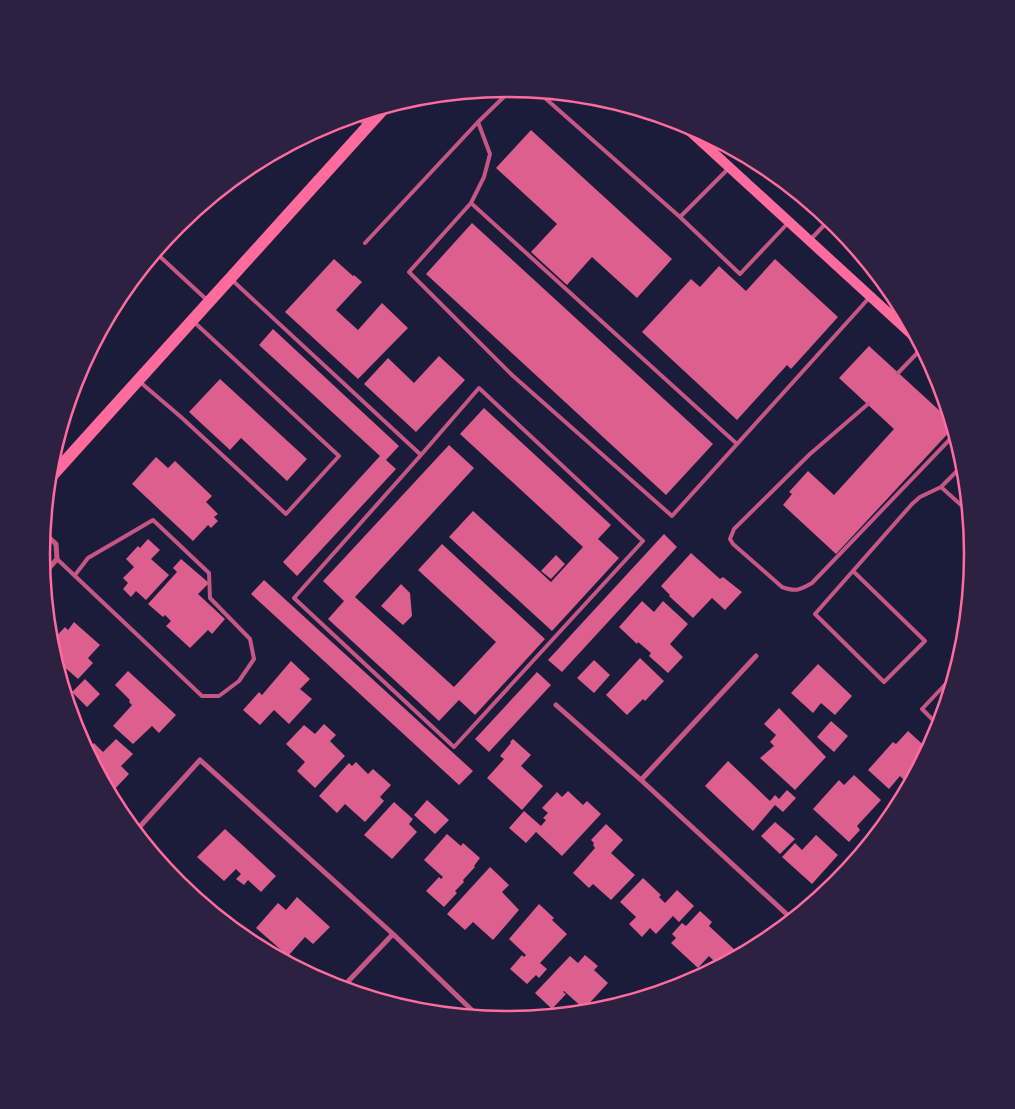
<svg xmlns="http://www.w3.org/2000/svg" width="1015" height="1109" viewBox="0 0 1015 1109" font-family="Ubuntu,sans-serif">
	<style>
		.building { fill: #dd5f8e }
		.lines { fill: none; stroke-linecap: round; stroke-linejoin: round }
		.service { stroke: #c65784; stroke-width: 4 }
		.minor { stroke: #c65784; stroke-width: 5 }
		.secondary { stroke: #ff6b9d; stroke-width: 10 }
		.primary { stroke: #ff6b9d; stroke-width: 12 }
		.rim { fill: none; stroke: #ff6b9d; stroke-width: 2.5 }
	</style>
	<rect width="100%" height="100%" fill="#1b1b3a"/>
	<path class="building" d="M531,130L672,259L637,298L592,257L567,285L531,252L557,224L496,168Z
		M472,223L713,444L666,495L426,274Z
		M334,259L353,276L354,275L362,282L336,310L358,330L382,303L408,328L358,379L285,312Z
		M775,259L838,317L791,369L787,365L737,420L642,332L691,279L700,287L719,266L746,291Z
		M273,329L399,446L386,460L396,469L297,576L283,562L380,456L259,345Z
		M869,346L952,422L954,427L836,554L783,505L792,494L789,492L808,471L834,495L894,429L839,378Z
		M439,356L465,380L416,432L364,384L388,358L414,383Z
		M220,379L307,459L287,481L241,438L230,450L189,412Z
		M484,408L611,525L598,539L619,558L552,631L449,537L473,511L551,582L583,547L460,434Z
		M449,445L474,468L355,597L454,687L496,642L418,570L442,544L545,639L475,715L459,700L439,721L328,619L344,601L323,581Z
		M156,457L168,468L175,461L212,496L206,502L218,514L214,517L218,521L211,528L208,525L193,541L132,484Z
		M664,534L677,547L562,672L548,660Z
		M148,539L160,550L151,559L169,575L146,600L136,591L131,597L123,589L128,583L123,578L134,567L126,559L138,546L140,548Z
		M691,553L720,579L723,577L742,592L725,610L712,598L693,618L669,596L670,595L661,586Z
		M556,555L565,564L551,579L541,571Z
		M181,559L209,583L198,594L225,619L212,634L208,630L190,648L166,626L171,621L165,615L163,617L148,604L177,572L173,568Z
		M264,580L473,771L459,785L251,594Z
		M401,584L410,593L412,616L403,625L381,606Z
		M642,601L654,612L663,601L688,624L670,644L683,657L668,673L649,656L651,653L638,642L637,644L619,627Z
		M74,622L100,645L88,658L93,663L78,679L54,658L50,643L65,627L68,630Z
		M640,658L664,681L645,701L643,699L627,715L606,695Z
		M594,660L610,675L594,693L577,678Z
		M291,661L310,679L300,689L312,699L289,724L274,710L260,725L243,710L259,692L262,695Z
		M818,664L852,696L835,715L821,703L813,713L791,693Z
		M128,671L176,715L159,733L152,726L133,744L113,726L132,705L129,702L130,700L115,685Z
		M537,672L551,685L489,752L475,739Z
		M85,679L100,694L87,707L72,692Z
		M779,708L826,757L795,790L760,758L774,746L770,742L776,735L764,724Z
		M831,721L848,736L834,752L817,737Z
		M324,724L336,735L330,741L345,756L315,788L297,771L305,762L286,744L304,725L315,734Z
		M908,731L929,750L925,758L904,780L900,776L889,789L868,770L893,742L896,744Z
		M116,739L133,754L121,766L129,774L110,794L82,743L84,741L90,747L94,743L103,752Z
		M513,739L531,755L521,766L543,786L522,810L487,778L504,759L500,756L511,743L510,742Z
		M728,761L770,801L775,795L779,799L787,790L796,798L783,812L775,805L753,831L705,786Z
		M356,762L368,774L373,769L391,785L380,797L384,801L365,822L345,804L337,813L319,796L349,763L352,766Z
		M854,775L881,800L857,826L860,830L849,842L813,809L839,780L844,785Z
		M568,791L583,805L587,801L601,814L562,856L536,832L526,843L509,828L524,811L541,826L546,820L543,818L548,813L542,808L557,792L562,797Z
		M427,800L449,820L435,834L414,815Z
		M394,802L413,819L409,824L417,832L392,859L364,835Z
		M775,822L795,839L780,854L761,836Z
		M606,824L623,840L611,853L635,875L611,900L593,884L589,888L573,873L595,848L593,845L594,843L591,840Z
		M225,829L276,876L261,892L248,880L244,885L236,879L241,874L236,869L224,881L197,857Z
		M447,834L461,846L463,843L480,858L474,866L475,867L463,880L464,882L455,891L457,893L444,907L426,891L439,877L441,879L443,877L424,860Z
		M816,835L838,855L812,884L782,857L795,843L802,850Z
		M490,867L509,885L502,892L519,910L493,940L473,922L465,930L447,914Z
		M182,876L210,902L206,907L176,883Z
		M643,878L661,895L659,897L665,903L677,890L694,906L679,922L673,916L656,934L650,928L642,937L629,924L636,917L620,902Z
		M297,897L330,927L313,944L305,937L288,956L256,928L278,903L286,910Z
		M539,904L554,918L552,920L567,934L540,963L547,969L539,978L536,975L527,984L510,969L522,955L524,957L526,955L509,939Z
		M700,911L712,922L709,926L736,951L720,967L709,956L698,968L671,943L676,938L672,934L682,923L686,926Z
		M238,924L255,938L251,943L234,930Z
		M585,955L598,966L594,970L608,983L584,1009L564,991L563,992L566,994L552,1009L535,993L570,956L578,963Z
		M602,1003L609,1009L593,1012Z"/>
	<g class="lines">
		<path class="service" d="M537,91L680,217
			M356,116L365,124
			M729,168L680,217L740,274L788,223
			M471,203L484,177L490,154L478,122
			M811,239L830,219
			M365,243L478,122L512,89
			M155,252L207,300
			M232,280L421,455L479,388L643,541L454,747L294,598L421,455
			M898,373L923,347
			M140,382L181,417L286,514L339,456L194,322
			M868,404L810,454L734,529L730,539L733,544L782,587C796,592 800,590 812,583L956,433
			M737,444L471,203L409,272L512,375L672,516L869,298
			M941,487L970,513
			M57,559L202,696H219L239,681L254,659L250,639L210,598L209,573L153,520L88,558L75,575
			M853,571L925,641L884,682L815,614L912,504L920,497L941,487L965,463
			M940,727L922,709L956,673"/>
		<path class="minor" d="M43,575L57,559L56,544L43,532
			M556,705L641,780L793,920
			M641,780L756,656
			M135,832L200,760L393,934L480,1018
			M341,989L393,934"/>
		<path class="secondary" d="M680,122L919,341"/>
		<path class="primary" d="M49,479L386,106"/>
	</g>
	<path d="M0 0H1015V1109H0ZM50 554a457 457 0 1 1 914 0a457 457 0 1 1-914 0Z" fill="#2d2142" fill-rule="evenodd"/>
	<path class="rim" d="M50 554a457 457 0 1 1 914 0a457 457 0 1 1-914 0Z"/>
</svg>
